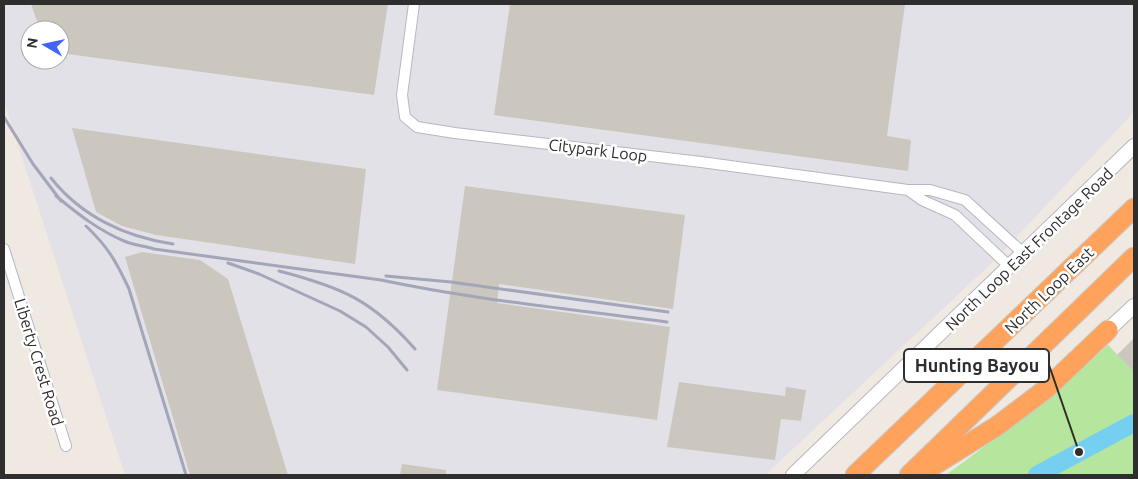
<svg xmlns="http://www.w3.org/2000/svg" width="1138" height="479" viewBox="0 0 1138 479" font-family="Ubuntu,sans-serif">
	<style>
		.industrial { fill: #e3e1e8; fill-rule: evenodd }
		.green { fill: #b6e59e }
		.lines { fill: none; stroke-linecap: round; stroke-linejoin: round }
		.river { stroke: #75cff0; stroke-width: 18 }
		.building { fill: #cbc7bf }
		.street-casing { stroke: #b4b7c1; stroke-width: 12 }
		.secondary-casing { stroke: #b4b7c1; stroke-width: 16 }
		.highway-casing { stroke: #c9c9c9; stroke-width: 21 }
		.street { stroke: #fff; stroke-width: 10 }
		.secondary { stroke: #fff; stroke-width: 14 }
		.highway { stroke: #ffa35c; stroke-width: 19 }
		.rail { stroke: #a3a6b8; stroke-width: 3 }
		.labels { text-anchor: middle; dominant-baseline: central; stroke-width: 5; stroke-linejoin: round; paint-order: stroke }
		.street-label { font-size: 16px; fill: #2e2e2e; stroke: #fff }
		.leader { fill: none; stroke: #2e2e2e; stroke-width: 2 }
		.callout-dot { fill: #2e2e2e; stroke: #fff; stroke-width: 2 }
		.callout { fill: #fff; stroke: #2e2e2e; stroke-width: 2 }
		.callout-label { font-size: 18px; text-anchor: middle; font-weight: bold; fill: #2e2e2e }
	</style>
	<rect width="100%" height="100%" fill="#efe9e1"/>
	<path class="industrial" d="M4,4H1134V112L993,262L765,475H125L4,102ZM30,30H60V60H30Z"/>
	<path class="green" d="M1108,345L1134,372V475H946L1040,405Z"/>
	<g class="lines">
		<path class="river" d="M1037,475L1134,423"/>
	</g>
	<path class="building" d="M31,4H388L374,95L60,53V30H40Z
		M510,4H905L887,136L911,140L908,171L494,115Z
		M72,128L366,169L355,264L156,235L122,226L96,212Z
		M465,186L685,215L673,309L499,284L497,303L670,327L657,420L437,390Z
		M142,252L200,260L228,279L288,475H190L125,257Z
		M1134,338V372L1117,355Z
		M679,382L785,396L786,387L806,390L801,421L781,419L775,460L667,447Z
		M402,464L446,470V475H400Z"/>
	<g class="lines">
		<defs>
			<path id="street" d="M414,4L402,95L405,117L417,127L455,133L701,162L908,190H930L965,200L1023,253
				M908,190L922,200L955,215L1010,267
				M4,249L66,446"/>
			<path id="secondary" d="M1108,330L1134,306
				M793,475L1134,146"/>
			<path id="highway" d="M925,471L997,426L1046,389L1108,330
				M855,475L1134,208
				M909,475L1134,257"/>
		</defs>
		<use href="#street" class="street-casing"/>
		<use href="#secondary" class="secondary-casing"/>
		<use href="#highway" class="highway-casing"/>
		<use href="#street" class="street"/>
		<use href="#secondary" class="secondary"/>
		<use href="#highway" class="highway"/>
		<path class="rail" d="M4,117L33,164L61,201
			M51,178C81,216 125,237 173,244
			M56,196C78,214 98,230 124,241C133,245 144,246 154,249L381,280C475,300 572,309 667,322
			M86,226C108,247 116,261 129,289L186,475
			M228,263L259,274L340,311L366,327L388,347L407,370
			M279,271C341,287 372,300 415,349
			M386,276L451,282L668,312"/>
	</g>
	<g class="labels">
		<g class="street-label">
			<text transform="translate(598 150) rotate(7)">Citypark Loop</text>
			<text transform="translate(1029 249) rotate(-44)">North Loop East Frontage Road</text>
			<text transform="translate(1049 290) rotate(-44)">North Loop East</text>
			<text transform="translate(39 362) rotate(73)">Liberty Crest Road</text>
		</g>
	</g>
	<path class="leader" d="M1079 452L1049 365"/>
	<circle class="callout-dot" cx="1079" cy="452" r="5"/>
	<rect class="callout" x="904" y="349" width="145" height="33" rx="5"/>
	<g class="callout-label">
		<text x="977" y="372">Hunting Bayou</text>
	</g>
	<rect width="1138" height="479" fill="none" stroke="#2e2e2e" stroke-width="10"/>
	<g transform="translate(45 45) rotate(279)"><circle r="24" fill="#ffffff" stroke="#ababab"/>
	<path d="M0-4L9 19L0 12L-9 19Z" fill="#4264fb"/>
	<text y="-8" font-size="14" font-weight="bold" text-anchor="middle" fill="#2e2e2e">N</text>
	</g>
</svg>
